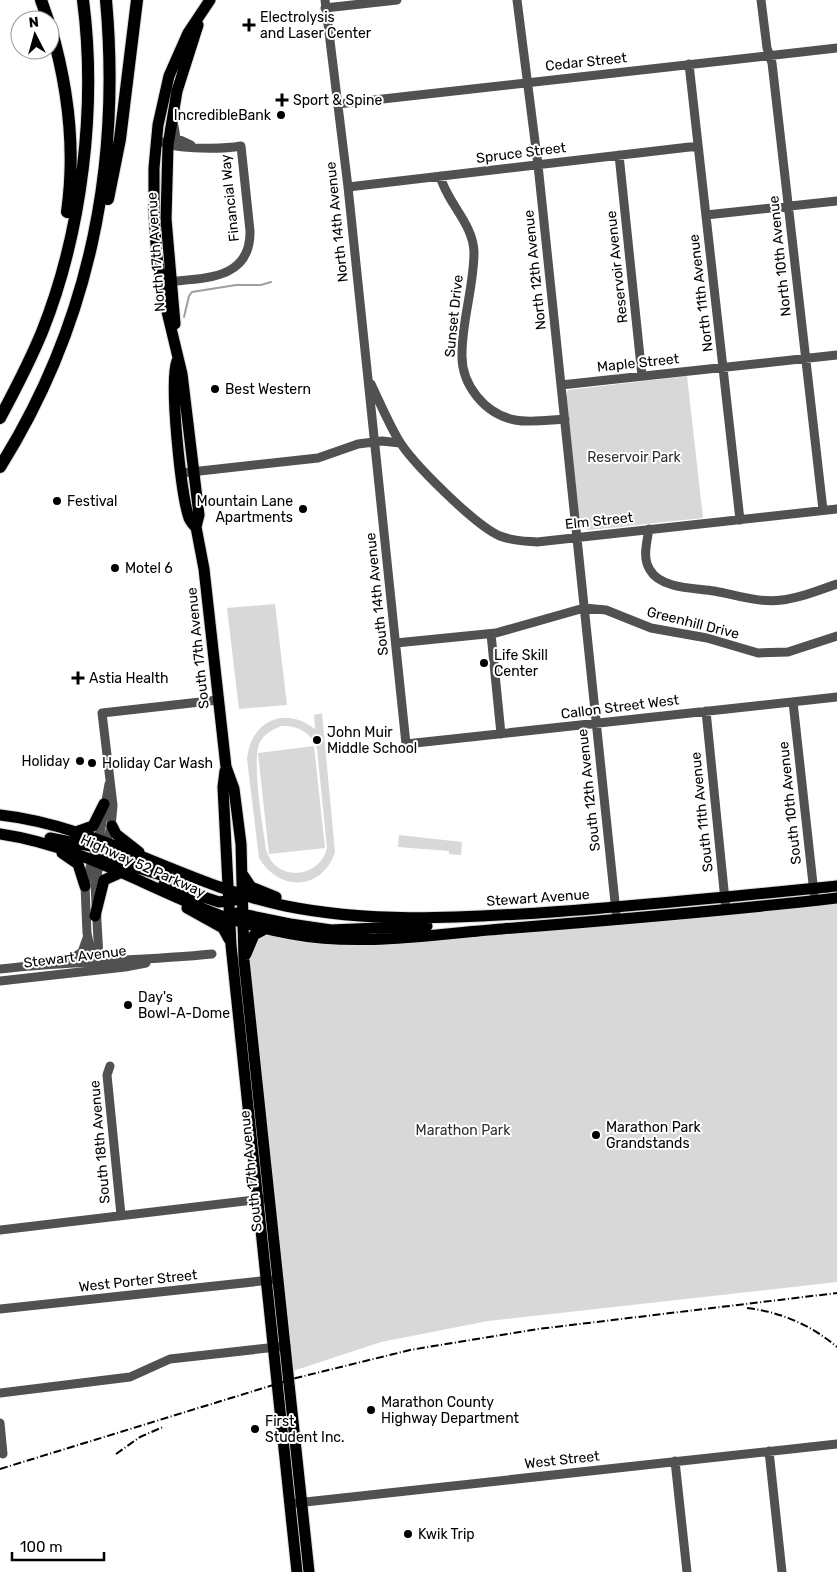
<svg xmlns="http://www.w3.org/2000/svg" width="837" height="1572" viewBox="0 0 837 1572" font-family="Rubik,sans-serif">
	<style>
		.green { fill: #d8d8d8; fill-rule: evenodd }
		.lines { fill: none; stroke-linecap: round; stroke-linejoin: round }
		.stream { stroke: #9f9f9f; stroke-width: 2 }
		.major-casing { stroke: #dbdbdb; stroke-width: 13 }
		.highway-casing { stroke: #dbdbdb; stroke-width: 14 }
		.minor { stroke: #515151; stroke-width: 9 }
		.major { stroke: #000; stroke-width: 11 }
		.highway { stroke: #000; stroke-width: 12 }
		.rail { stroke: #000; stroke-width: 2; stroke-dasharray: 8 2.5 1 2.5; stroke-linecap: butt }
		.poi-dot { fill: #000; stroke: #fff; stroke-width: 2 }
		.labels { text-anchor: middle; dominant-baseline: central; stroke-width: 4; stroke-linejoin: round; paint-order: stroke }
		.poi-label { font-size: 14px; fill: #000; stroke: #fff; text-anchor: start }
		.street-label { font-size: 14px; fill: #000; stroke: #fff }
		.park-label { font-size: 14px; fill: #2f2f2f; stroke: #fff }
	</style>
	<rect width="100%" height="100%" fill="#fff"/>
	<path class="green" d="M687,376L703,518L589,530L583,528L580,523L566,396L568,390Z
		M275,604L287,705L239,709L227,608Z
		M322,713L335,852C322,891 279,892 259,858L247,759C251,721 284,705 315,729L314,715ZM281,726C298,725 312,733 317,749L327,848C319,880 274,882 266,849C263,828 251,759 260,742C264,734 272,730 281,726Z
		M314,746L325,848L269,854L258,753Z
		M399,835L462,842L461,855L449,854V851L398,847Z
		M837,903V1282L488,1321L381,1342L293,1371L258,1055L249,956L253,942L265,935L312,942Z"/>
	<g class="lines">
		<path class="stream" d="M184,317L189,296L192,292L236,285H261L271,282"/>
		<defs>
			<path id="major" d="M210,0L188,33L169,76L158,125L154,168V214L157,257L164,299L182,374L199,515L196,527L204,569L226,767L234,789L241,844L244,960L309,1572
				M175,324L166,219L168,145L177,91L198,25
				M177,361C169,382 181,495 189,518C191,522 193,525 196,527
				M225,771L223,787L231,945L297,1572
				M0,815C100,826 187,886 286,906C370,923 452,918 538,913C638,906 737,896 837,886
				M112,826L116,834L139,852
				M76,832L93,826L104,804
				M0,834C76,845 139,883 209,911C235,922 265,929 292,934C361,947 434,934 502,929C614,920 726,911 837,898
				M50,838L91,846L106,843
				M62,853L78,864L85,886
				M94,858L109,857L138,868L181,881
				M243,875L251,887L276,897
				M164,884L219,902L235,900
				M187,908L223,928L229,939
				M237,913L290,924L331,930L427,926
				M95,916L104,880L122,872
				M246,954L254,935L267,928"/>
			<path id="highway" d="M41,0L48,20
				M50,25C68,86 76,149 67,212
				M108,199L120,139L137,0
				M0,418C15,390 30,361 42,332C82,232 97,107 83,0
				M0,467C89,325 121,166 106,0"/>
		</defs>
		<use href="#major" class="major-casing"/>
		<use href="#highway" class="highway-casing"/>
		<path class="minor" d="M325,0L348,187L406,744L837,697
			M517,0L538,165L616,912
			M761,0L767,48L772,63L823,510
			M325,8L397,0
			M689,64L740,520
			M338,104L837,48
			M174,126L176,138L191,145
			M163,142C176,150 225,149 241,146L250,231C251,281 202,278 166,282
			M619,155L642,376
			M440,176C447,203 473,223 474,252C474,286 462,320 462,354C461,385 485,414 515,420C531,423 548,420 565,419
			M348,187L698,146
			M706,215L837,201
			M371,384C380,403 388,422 398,439C411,462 476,526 500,536C512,541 524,541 537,542L837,509
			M561,385L837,355
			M182,473L318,458L358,444L382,441L400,443
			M649,529C647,542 642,558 650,570C661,589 695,588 714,591C737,595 758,603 782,600C801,598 819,590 837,584
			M491,634L501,734
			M396,643L496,633L584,608L606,610L651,628L707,638L758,653L788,652L837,636
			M793,702L814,893
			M706,711L726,910
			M68,961L82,952L87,938
			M94,967L87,933L85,886L101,828L109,784
			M0,969C71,961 141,961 212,954
			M96,970L99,958L95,885L101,856L111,828L113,805L102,713L218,700
			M0,981L125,967L146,963
			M110,1066L107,1075L121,1215
			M0,1230L263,1199
			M0,1309L271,1280
			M0,1393L130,1377L170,1359L286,1346
			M0,1423L3,1454
			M769,1451L782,1572
			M675,1461L687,1572
			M296,1503L837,1444"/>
		<use href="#major" class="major"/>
		<use href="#highway" class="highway"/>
		<path class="rail" d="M747,1308C781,1312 811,1325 837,1347
			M116,1454L140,1437L163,1427
			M0,1469L296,1378L410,1350L538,1329L837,1293"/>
	</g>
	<g class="poi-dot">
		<path d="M246.5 17.5h5v5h5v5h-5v5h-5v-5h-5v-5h5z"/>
		<path d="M279.5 92.5h5v5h5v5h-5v5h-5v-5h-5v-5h5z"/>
		<circle cx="281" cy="115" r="5"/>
		<circle cx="215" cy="389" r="5"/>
		<circle cx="57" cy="501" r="5"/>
		<circle cx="303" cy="509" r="5"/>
		<circle cx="115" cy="568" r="5"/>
		<circle cx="484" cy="663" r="5"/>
		<path d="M75.5 670.5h5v5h5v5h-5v5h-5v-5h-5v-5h5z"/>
		<circle cx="317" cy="740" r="5"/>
		<circle cx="80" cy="761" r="5"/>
		<circle cx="92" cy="763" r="5"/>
		<circle cx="128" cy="1005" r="5"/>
		<circle cx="596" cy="1135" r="5"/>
		<circle cx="371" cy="1410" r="5"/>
		<circle cx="255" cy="1429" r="5"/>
		<circle cx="408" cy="1534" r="5"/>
	</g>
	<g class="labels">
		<g class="poi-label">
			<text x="260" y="17">Electrolysis<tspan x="260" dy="16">and Laser Center</tspan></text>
			<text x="293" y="100">Sport &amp; Spine</text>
			<text x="271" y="115" text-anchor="end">IncredibleBank</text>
			<text x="225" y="389">Best Western</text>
			<text x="67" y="501">Festival</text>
			<text x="293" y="501" text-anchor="end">Mountain Lane<tspan x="293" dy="16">Apartments</tspan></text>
			<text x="125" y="568">Motel 6</text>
			<text x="494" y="655">Life Skill<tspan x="494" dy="16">Center</tspan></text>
			<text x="89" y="678">Astia Health</text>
			<text x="327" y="732">John Muir<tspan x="327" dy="16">Middle School</tspan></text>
			<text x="70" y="761" text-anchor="end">Holiday</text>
			<text x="102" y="763">Holiday Car Wash</text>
			<text x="138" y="997">Day's<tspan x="138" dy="16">Bowl-A-Dome</tspan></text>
			<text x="606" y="1127">Marathon Park<tspan x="606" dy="16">Grandstands</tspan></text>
			<text x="381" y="1402">Marathon County<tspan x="381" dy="16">Highway Department</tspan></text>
			<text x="265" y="1421">First<tspan x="265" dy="16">Student Inc.</tspan></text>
			<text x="418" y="1534">Kwik Trip</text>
		</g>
		<g class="street-label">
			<text transform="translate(586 62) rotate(-6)">Cedar Street</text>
			<text transform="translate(521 153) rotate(-7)">Spruce Street</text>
			<text transform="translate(230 198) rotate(-96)">Financial Way</text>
			<text transform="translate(337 222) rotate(-96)">North 14th Avenue</text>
			<text transform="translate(156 252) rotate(-94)">North 17th Avenue</text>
			<text transform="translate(780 256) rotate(-96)">North 10th Avenue</text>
			<text transform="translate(617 267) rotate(-96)">Reservoir Avenue</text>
			<text transform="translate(535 270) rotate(-96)">North 12th Avenue</text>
			<text transform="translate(701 293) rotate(-97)">North 11th Avenue</text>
			<text transform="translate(454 316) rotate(-84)">Sunset Drive</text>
			<text transform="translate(638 363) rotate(-6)">Maple Street</text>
			<text transform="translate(599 521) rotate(-6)">Elm Street</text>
			<text transform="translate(377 594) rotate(-96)">South 14th Avenue</text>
			<text transform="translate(693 623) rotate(14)">Greenhill Drive</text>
			<text transform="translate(198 648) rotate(-96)">South 17th Avenue</text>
			<text transform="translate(620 707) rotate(-7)">Callon Street West</text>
			<text transform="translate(589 790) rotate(-96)">South 12th Avenue</text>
			<text transform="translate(790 803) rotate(-96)">South 10th Avenue</text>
			<text transform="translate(702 812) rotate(-96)">South 11th Avenue</text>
			<text transform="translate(143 866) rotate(24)">Highway 52 Parkway</text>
			<text transform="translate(538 898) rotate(-4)">Stewart Avenue</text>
			<text transform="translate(75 957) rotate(-7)">Stewart Avenue</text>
			<text transform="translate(100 1142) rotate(-95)">South 18th Avenue</text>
			<text transform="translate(251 1171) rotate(-96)">South 17th Avenue</text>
			<text transform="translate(138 1281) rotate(-6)">West Porter Street</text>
			<text transform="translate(562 1460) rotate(-6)">West Street</text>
		</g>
		<g class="park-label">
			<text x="634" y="457">Reservoir Park</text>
			<text x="463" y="1130">Marathon Park</text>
		</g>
	</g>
	<g transform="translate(35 35) rotate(354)"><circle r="24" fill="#ffffff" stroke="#999999"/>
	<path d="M0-4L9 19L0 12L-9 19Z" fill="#000000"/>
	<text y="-8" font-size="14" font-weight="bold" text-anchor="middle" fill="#000000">N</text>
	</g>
	<path d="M12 1552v8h92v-8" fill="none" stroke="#000000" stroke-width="2.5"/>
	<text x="20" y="1552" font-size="15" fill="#000000" stroke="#ffffff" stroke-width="4" paint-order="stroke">100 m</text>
</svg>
